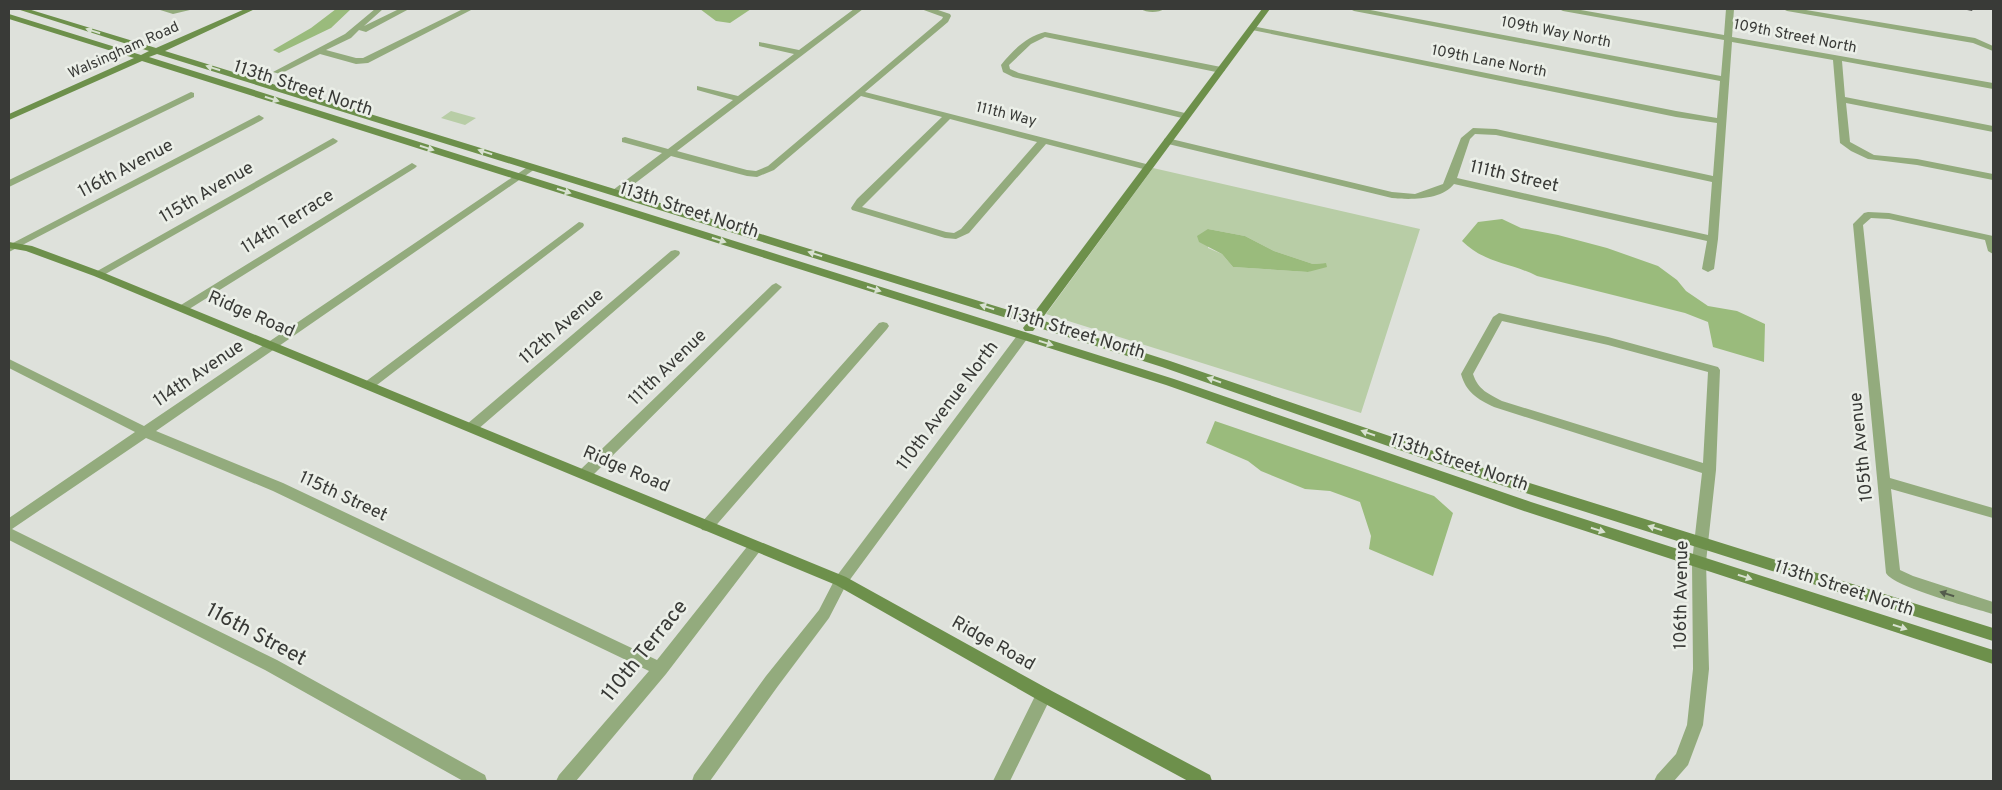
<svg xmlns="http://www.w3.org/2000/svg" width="2002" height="790" viewBox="0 0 2002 790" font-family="Overpass,sans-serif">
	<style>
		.green { fill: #b8cda6; fill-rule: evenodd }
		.water { fill: #9abb7c }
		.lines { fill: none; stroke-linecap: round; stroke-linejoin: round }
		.street { fill: #93ab7d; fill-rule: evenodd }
		.secondary { fill: #6d904b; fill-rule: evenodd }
		.wall { fill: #585a56 }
		.oneway { fill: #d8e1d0 }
		.oneway2 { fill: #545c4c }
		.labels { text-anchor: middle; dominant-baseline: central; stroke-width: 5; stroke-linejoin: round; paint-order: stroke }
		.far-street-label { font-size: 15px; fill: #393a37; stroke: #ebefe8 }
		.street-label { font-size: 18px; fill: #393a37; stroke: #ebefe8 }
		.near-street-label { font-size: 21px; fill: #393a37; stroke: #ebefe8 }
	</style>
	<rect width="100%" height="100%" fill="#dee1db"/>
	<path class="green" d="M451,111L476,118L465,125L441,118Z
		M1153,168L1420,229L1361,413L1046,314ZM1208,229L1245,236L1274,251L1313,264L1326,263L1308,272L1233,267L1222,254L1208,248Z"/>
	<path class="water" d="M336,9H351L331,28L279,53L273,50L311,28Z
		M700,9H751L730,23L716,21Z
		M1502,219L1521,228L1558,235L1607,248L1658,266L1677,280L1686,291L1708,306L1737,311L1765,324L1764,362L1713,347L1708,322L1685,313L1537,276C1509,262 1486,264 1462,241L1478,222Z
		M1208,229L1245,236L1274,251L1313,264L1326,263L1327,267L1308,272L1233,267L1222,254L1199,242L1197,236Z
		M1215,421L1434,496L1453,513L1433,576L1369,549L1371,536L1360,502L1330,491L1305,489L1261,471L1248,461L1206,443Z"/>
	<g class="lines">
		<path class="street" d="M157,9H194L173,14Z
			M375,9H383L364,26L399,9H409L366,32L359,30L351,38L326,50L356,58H363L463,9H473L368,63L356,64L320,54L280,74L273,72L345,34Z
			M854,9H863L677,151L747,170L756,171L768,166L942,19L943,17L921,9H935L950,14L951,16L948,22L865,92L1150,165L1152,167L1147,170L1046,144L969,233L956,239L945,238L852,210L851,208L857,199L942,117L861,96L774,170L757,177L747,176L671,156L621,194H613V190L662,153L622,142V138L625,137L668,149L733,100L697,90V86L738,96L794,54L759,46V42L799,50ZM950,119L1037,142L961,229L954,233L946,232L862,207Z
			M1141,9H1164C1159,13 1146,13 1141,9Z
			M1350,9H1365L1721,76L1724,40L1563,11L1559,9H1575L1724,35L1726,9H1734L1732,37L1993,83V89L1842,61L1845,97L1993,126V132L1846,103L1850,142L1874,155L1917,159L1993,174V180L1917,165L1868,159L1851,151L1840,143L1833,60L1732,42L1718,239L1714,269L1708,272L1702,269L1707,241L1454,184C1442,200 1410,200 1392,198L1164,143V139L1167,138L1392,192L1415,194L1443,184L1461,138L1473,128L1496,129L1713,176L1717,123L1676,117L1252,30L1248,28L1252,26L1676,111L1717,118L1720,81L1354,11ZM1475,134L1496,135L1712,182L1708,235L1457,178L1470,139Z
			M1783,9H1800L1975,38L1993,46V51L1973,43L1787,11Z
			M1045,32L1221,67L1225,70L1221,73L1045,37L1031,44L1009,65L1010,69L1019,73L1189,114V118L1186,119L1013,77L1003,72L1001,65C1013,50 1026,37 1045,32Z
			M191,92L194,93V97L9,187V180Z
			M259,115L264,118L262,120L9,252V245Z
			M333,138L338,141L336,143L102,276L98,277L92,274Z
			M412,163L417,166L415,168L186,311L182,312L176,308Z
			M532,164L537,167L535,169L156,431L283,483L657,660L750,543L755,541L760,543L762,547L760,551L666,674L576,781H556L559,775L649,671L273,491L146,438L12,529L277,660L485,775L487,781H463L265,670L9,540V518L135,432L9,368V359L144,426Z
			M1868,212L1889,213L1993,236V254L1988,251L1985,240L1889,219L1871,218L1863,225L1890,478L1993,508V518L1891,489L1900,570L1913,576L1993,602V614C1974,608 1893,587 1886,573L1853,224L1864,213Z
			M579,222L583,223L584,225L583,227L373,388H365L363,385L365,382Z
			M675,250L679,251L680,253L679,255L477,430H467L466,427L467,424L671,251Z
			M776,283L782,287L780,289L590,478H580L578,474L580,470L772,285Z
			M1499,313L1608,337L1718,367L1720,370L1716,470L1706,562L1709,669L1703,725L1688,765L1674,781H1654L1657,775L1676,754L1687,725L1693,669L1692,562L1702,473L1494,407C1477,399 1466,392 1461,374L1493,317ZM1502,321L1608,345L1708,372L1703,463L1502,401C1489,394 1478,390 1473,374Z
			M883,322L887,323L889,326L887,329L712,530L707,531L702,530L700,526L702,522L879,323Z
			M1023,332L1027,333L1029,336L1027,339L846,585L829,618L778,686L710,781H692L694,775L766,676L819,610L836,577L1019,333Z
			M1044,688L1050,690L1052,695L1010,781H993L1038,690Z"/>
		<path class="secondary" d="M17,9H28L156,48L245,9H255L165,51L1031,317L1262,9H1270L1041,320L1170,361L1498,473L1993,628V641L1488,481L1162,367L1036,327L1033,331H1025L1023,328L1026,324L157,54L149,57L1174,379L1531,502L1993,650V664L1521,510L1166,385L142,61L9,120V114L134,58L9,19V14L141,55L149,51Z
			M9,242L32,246L102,272L846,577L1050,690L1210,775L1212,781H1188L1038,700L836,585L94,276L26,251L9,248Z"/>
	</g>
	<path class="wall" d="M1962,9H1973L1972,11Z"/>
	<defs><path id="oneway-solid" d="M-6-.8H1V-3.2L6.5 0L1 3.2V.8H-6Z" transform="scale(1.25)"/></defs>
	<g class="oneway">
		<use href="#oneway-solid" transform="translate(93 31) rotate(-163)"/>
		<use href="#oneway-solid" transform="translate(213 68) rotate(-163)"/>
		<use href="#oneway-solid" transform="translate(272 99) rotate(18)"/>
		<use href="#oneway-solid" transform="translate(427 148) rotate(18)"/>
		<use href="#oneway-solid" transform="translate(485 152) rotate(-163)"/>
		<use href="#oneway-solid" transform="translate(564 191) rotate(18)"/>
		<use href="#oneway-solid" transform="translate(719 240) rotate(18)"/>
		<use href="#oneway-solid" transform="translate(815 254) rotate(-163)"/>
		<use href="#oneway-solid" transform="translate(874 289) rotate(18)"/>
		<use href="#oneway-solid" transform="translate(987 307) rotate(-163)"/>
		<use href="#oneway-solid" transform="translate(1046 343) rotate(17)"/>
		<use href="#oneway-solid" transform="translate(1214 380) rotate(-161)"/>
		<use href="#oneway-solid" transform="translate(1368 433) rotate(-161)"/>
		<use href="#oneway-solid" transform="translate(1655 528) rotate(-163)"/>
		<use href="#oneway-solid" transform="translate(1598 530) rotate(18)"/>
		<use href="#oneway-solid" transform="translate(1745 577) rotate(18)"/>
		<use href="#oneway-solid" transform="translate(1900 627) rotate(18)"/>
	</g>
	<use class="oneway2" href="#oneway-solid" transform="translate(1947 594) rotate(-162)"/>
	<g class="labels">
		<g class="far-street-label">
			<text transform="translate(1556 33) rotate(11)">109th Way North</text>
			<text transform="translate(1795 37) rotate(11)">109th Street North</text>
			<text transform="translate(124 51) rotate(-24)">Walsingham Road</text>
			<text transform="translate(1489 62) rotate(11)">109th Lane North</text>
			<text transform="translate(1006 115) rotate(14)">111th Way</text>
		</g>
		<g class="street-label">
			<text transform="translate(303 89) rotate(18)">113th Street North</text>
			<text transform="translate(126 169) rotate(-28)">116th Avenue</text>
			<text transform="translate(1514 177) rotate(13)">111th Street</text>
			<text transform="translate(207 193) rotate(-30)">115th Avenue</text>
			<text transform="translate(689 211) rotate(18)">113th Street North</text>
			<text transform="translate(288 222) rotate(-32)">114th Terrace</text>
			<text transform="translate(251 315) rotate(23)">Ridge Road</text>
			<text transform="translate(562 327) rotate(-41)">112th Avenue</text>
			<text transform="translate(1075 333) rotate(17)">113th Street North</text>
			<text transform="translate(668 368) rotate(-44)">111th Avenue</text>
			<text transform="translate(199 374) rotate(-34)">114th Avenue</text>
			<text transform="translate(948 406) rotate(-53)">110th Avenue North</text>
			<text transform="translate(1862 447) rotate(-96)">105th Avenue</text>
			<text transform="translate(1459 463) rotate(19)">113th Street North</text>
			<text transform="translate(626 470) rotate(23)">Ridge Road</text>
			<text transform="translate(343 497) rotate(25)">115th Street</text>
			<text transform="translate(1844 589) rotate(18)">113th Street North</text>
			<text transform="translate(1682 595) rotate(-89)">106th Avenue</text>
			<text transform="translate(993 644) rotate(29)">Ridge Road</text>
		</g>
		<g class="near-street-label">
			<text transform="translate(256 635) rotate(28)">116th Street</text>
			<text transform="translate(645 651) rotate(-51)">110th Terrace</text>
		</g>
	</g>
	<rect width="2002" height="790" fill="none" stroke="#393a37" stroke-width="20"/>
</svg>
